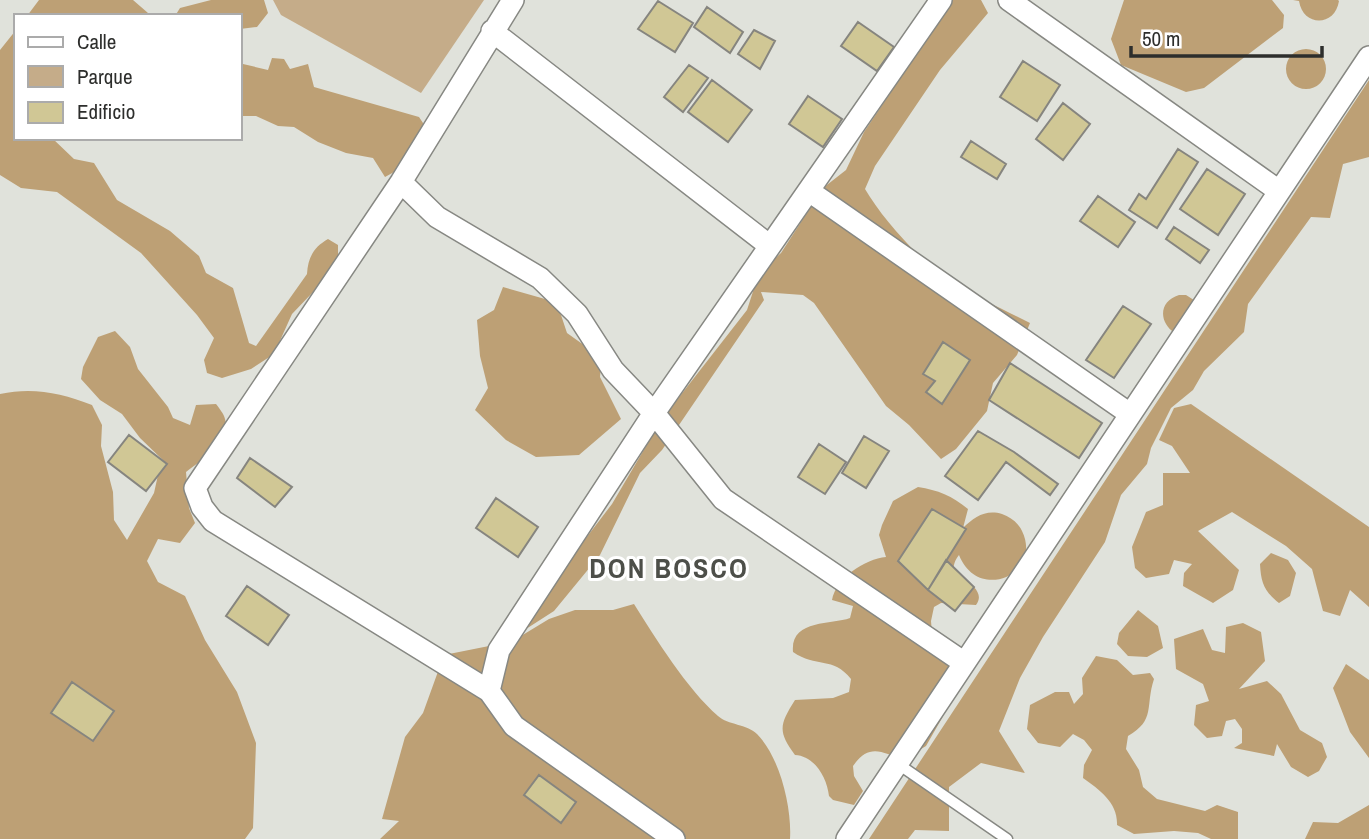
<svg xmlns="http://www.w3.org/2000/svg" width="1369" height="839" viewBox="0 0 1369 839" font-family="'Archivo Narrow',sans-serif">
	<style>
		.green { fill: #c5ac89 }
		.forest { fill: #bda075 }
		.building { fill: #d0c795; stroke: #86857f; stroke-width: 2 }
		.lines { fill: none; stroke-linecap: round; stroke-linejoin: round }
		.lane-casing { stroke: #878883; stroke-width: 13 }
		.street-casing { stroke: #878883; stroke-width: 24 }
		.lane { stroke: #fff; stroke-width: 10 }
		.street { stroke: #fff; stroke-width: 21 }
		.labels { text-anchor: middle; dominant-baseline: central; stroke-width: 6; stroke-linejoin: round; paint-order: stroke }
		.district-label { font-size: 28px; font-weight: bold; letter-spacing: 2px; fill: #4d4f49; stroke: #fff }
	</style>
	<rect width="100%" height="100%" fill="#e0e2db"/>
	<path class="green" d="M273,0H484L421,93L281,15Z"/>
	<path class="forest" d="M39,0H133L148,13L175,16L180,8L211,0H264L268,13L257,27L240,29V16H27Z
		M953,0H981L988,13L940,70L875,166L865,189C883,220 923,264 953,283C977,298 1005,310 1030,323L1017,355L993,383L987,411L956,449L941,459L909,425L886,406L814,303L803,295L761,292L764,300L662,450L640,473L600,555L554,611L526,629L544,593L612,504L662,419L747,310L759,273L781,253L823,188L846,170L864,132L891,92L900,70L933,30L941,13Z
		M1124,0H1272L1284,15L1283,28L1204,88L1186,92L1121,65L1111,39Z
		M1293,0H1338L1339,1C1335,27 1303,27 1299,1Z
		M16,30V138H52L74,159L94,163L117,200L170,231L199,256L206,273L233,288L249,343L256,346L307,274C308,257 314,247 328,239L338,245V266L292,314L274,354L251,369L222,378L207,373L204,360L214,338L197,315L141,253L57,192L21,188L0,175V50Z
		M1286 69a20 20 0 1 1 40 0a20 20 0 1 1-40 0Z
		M240,58L243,64L268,70L272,58L284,59L290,69L308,64L314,87L419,117L429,132L405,166L385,177L373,158L346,153L318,142L294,127L278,126L256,116H240Z
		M1369,80V157L1343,164L1330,218L1311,217L1248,304L1244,332L1204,371L1193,390L1171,408L1151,448L1147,464L1121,495L1105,542L1043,637L1020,678L999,731L1025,773L981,763L949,787V831L915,830L908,839H869Z
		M503,287L552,301L561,315L567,333L581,343L602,354L600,377L621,419L579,455L536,457L506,440L475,410L488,388L480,356L477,320L494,310Z
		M1179,295H1186L1197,302L1175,333C1158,322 1159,301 1179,295Z
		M115,331L130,347L138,369L168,407L173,418L190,425L196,405L216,404C219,408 224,414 225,419C232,442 201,460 186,472L189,508L195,523L180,543L158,539L147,561L158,582L185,596L205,640L237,692L256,743L253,828L245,839H0V394C33,387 61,393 92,405L102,425L101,446L113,492L114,520L127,540L154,493L158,475L167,464L140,438L122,414L100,400L81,379L83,367L98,337Z
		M1191,404L1369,527V607L1350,590L1340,616L1323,611L1312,569L1286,546L1232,512L1198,531L1239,570L1233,590L1213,603L1183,586L1184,573L1192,564L1174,560L1169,574L1146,578L1135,568L1132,547L1146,512L1163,505V473H1190L1172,446L1159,440L1174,408Z
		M918,487C938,490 952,496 968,509L963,528C974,517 986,509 1002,514C1011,517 1018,523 1022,531C1043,574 978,603 959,555C952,563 952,576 955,585L974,587C979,593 981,598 976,605L941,603L934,607L931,621L932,633L961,650L953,695L942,718L926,746L903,760C882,752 869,743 853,766L854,776L863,791L854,805L833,800L829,796C827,778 815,756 795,755C777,731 780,724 795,700L833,698L849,692L851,679C833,656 816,668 793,652C790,619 831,625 850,618L853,606L832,600C836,578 865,559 886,557L879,535L882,525L893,501Z
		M1271,553L1288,560L1296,573L1290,596L1279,603C1264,591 1261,583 1260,564Z
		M634,604C656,639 687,689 718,716C728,725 747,724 757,734C780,757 792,808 790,839H380L399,821L382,819L405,737L423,713L444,655L504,643L521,636L549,619L575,610H613Z
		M1138,610L1158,626L1163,648L1147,657L1128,656L1117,644L1119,633Z
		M1243,623L1261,632L1265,661L1239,689L1267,681L1281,694L1300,730L1322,743L1327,757L1319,771L1308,777L1291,767L1277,744L1274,756L1234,748L1242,743V729L1235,719L1226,721L1222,736L1207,738L1194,725L1196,705L1209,701L1203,684L1176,669L1174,639L1203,629L1212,650L1225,653L1226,627Z
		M1096,656L1117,660L1133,675L1150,673L1154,679C1145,706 1156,720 1128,736L1126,749L1139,770L1143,787L1157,799L1205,811L1217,805L1238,812V839H1211L1198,833L1174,831L1134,834L1117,825C1118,803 1100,790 1083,778L1084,765L1092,750L1084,740L1073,734L1060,747L1038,743L1027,729L1030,705L1055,692H1069L1074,704L1083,694L1082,678Z
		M1346,664L1369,680V758L1350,732L1333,688Z
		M1369,805V839H1305L1313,822L1338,823Z"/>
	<path class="building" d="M658,1L693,23L675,52L638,29Z
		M707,7L743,32L730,53L694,27Z
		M858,22L894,47L877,71L841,46Z
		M754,30L775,41L760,69L738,54Z
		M1023,61L1060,85L1037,121L1000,97Z
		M689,65L708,78L683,112L664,97Z
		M712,80L752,110L728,142L688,112Z
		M808,96L842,119L823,147L789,124Z
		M1063,103L1090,124L1063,160L1036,139Z
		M971,141L1006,164L997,179L961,157Z
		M1178,149L1198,162L1157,228L1129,210L1139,194L1146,199Z
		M1207,169L1245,194L1218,235L1180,209Z
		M1098,196L1135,222L1118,247L1080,221Z
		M1174,227L1209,250L1200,263L1166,239Z
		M1123,306L1151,324L1114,378L1086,360Z
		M943,342L970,360L942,404L926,392L935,381L923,374Z
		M1010,363L1102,423L1079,458L989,400Z
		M978,431L1014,452L1058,484L1050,495L1006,462L978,500L945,476Z
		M129,435L167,464L146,491L108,462Z
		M864,436L889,451L866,488L842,473Z
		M819,444L846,462L825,494L798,477Z
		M250,458L292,487L275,507L237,478Z
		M496,498L538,527L518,557L476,528Z
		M932,509L966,529L928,590L898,561Z
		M946,560L974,587L955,611L928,590Z
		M247,586L289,615L268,645L226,616Z
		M72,682L114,711L93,741L51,713Z
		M539,775L576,802L561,823L524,795Z"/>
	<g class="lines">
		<defs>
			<path id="lane" d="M898,764L1007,839"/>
			<path id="street" d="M1009,0L1279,191
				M492,31L770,246
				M401,182L437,217L540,278L577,314L613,370L654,413L723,499L963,662
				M809,191L1130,414
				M489,691L213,521L202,507L195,488L401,182L513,0
				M674,839L514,726L489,691L499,650L654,413L941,0
				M847,839L1369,57"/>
		</defs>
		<use href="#lane" class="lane-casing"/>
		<use href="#street" class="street-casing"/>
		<use href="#lane" class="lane"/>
		<use href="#street" class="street"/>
	</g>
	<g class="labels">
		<g class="district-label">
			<text x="669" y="568">DON BOSCO</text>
		</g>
	</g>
	<rect x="14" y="14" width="228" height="126" fill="#ffffff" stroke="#ababab" stroke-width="2"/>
	<rect x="28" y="37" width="35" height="10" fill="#ffffff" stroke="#ababab" stroke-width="2"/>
	<text x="77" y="49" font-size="21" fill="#2d2e2c">Calle</text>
	<rect x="28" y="66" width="35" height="21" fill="#c5ac89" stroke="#ababab" stroke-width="2"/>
	<text x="77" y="84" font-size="21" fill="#2d2e2c">Parque</text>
	<rect x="28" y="102" width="35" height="21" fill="#d0c795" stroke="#ababab" stroke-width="2"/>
	<text x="77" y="119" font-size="21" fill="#2d2e2c">Edificio</text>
	<path d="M1131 46v10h191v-10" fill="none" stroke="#2d2e2c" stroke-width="3.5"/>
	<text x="1142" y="46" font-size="21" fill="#2d2e2c" stroke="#ffffff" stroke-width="5" paint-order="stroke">50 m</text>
</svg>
